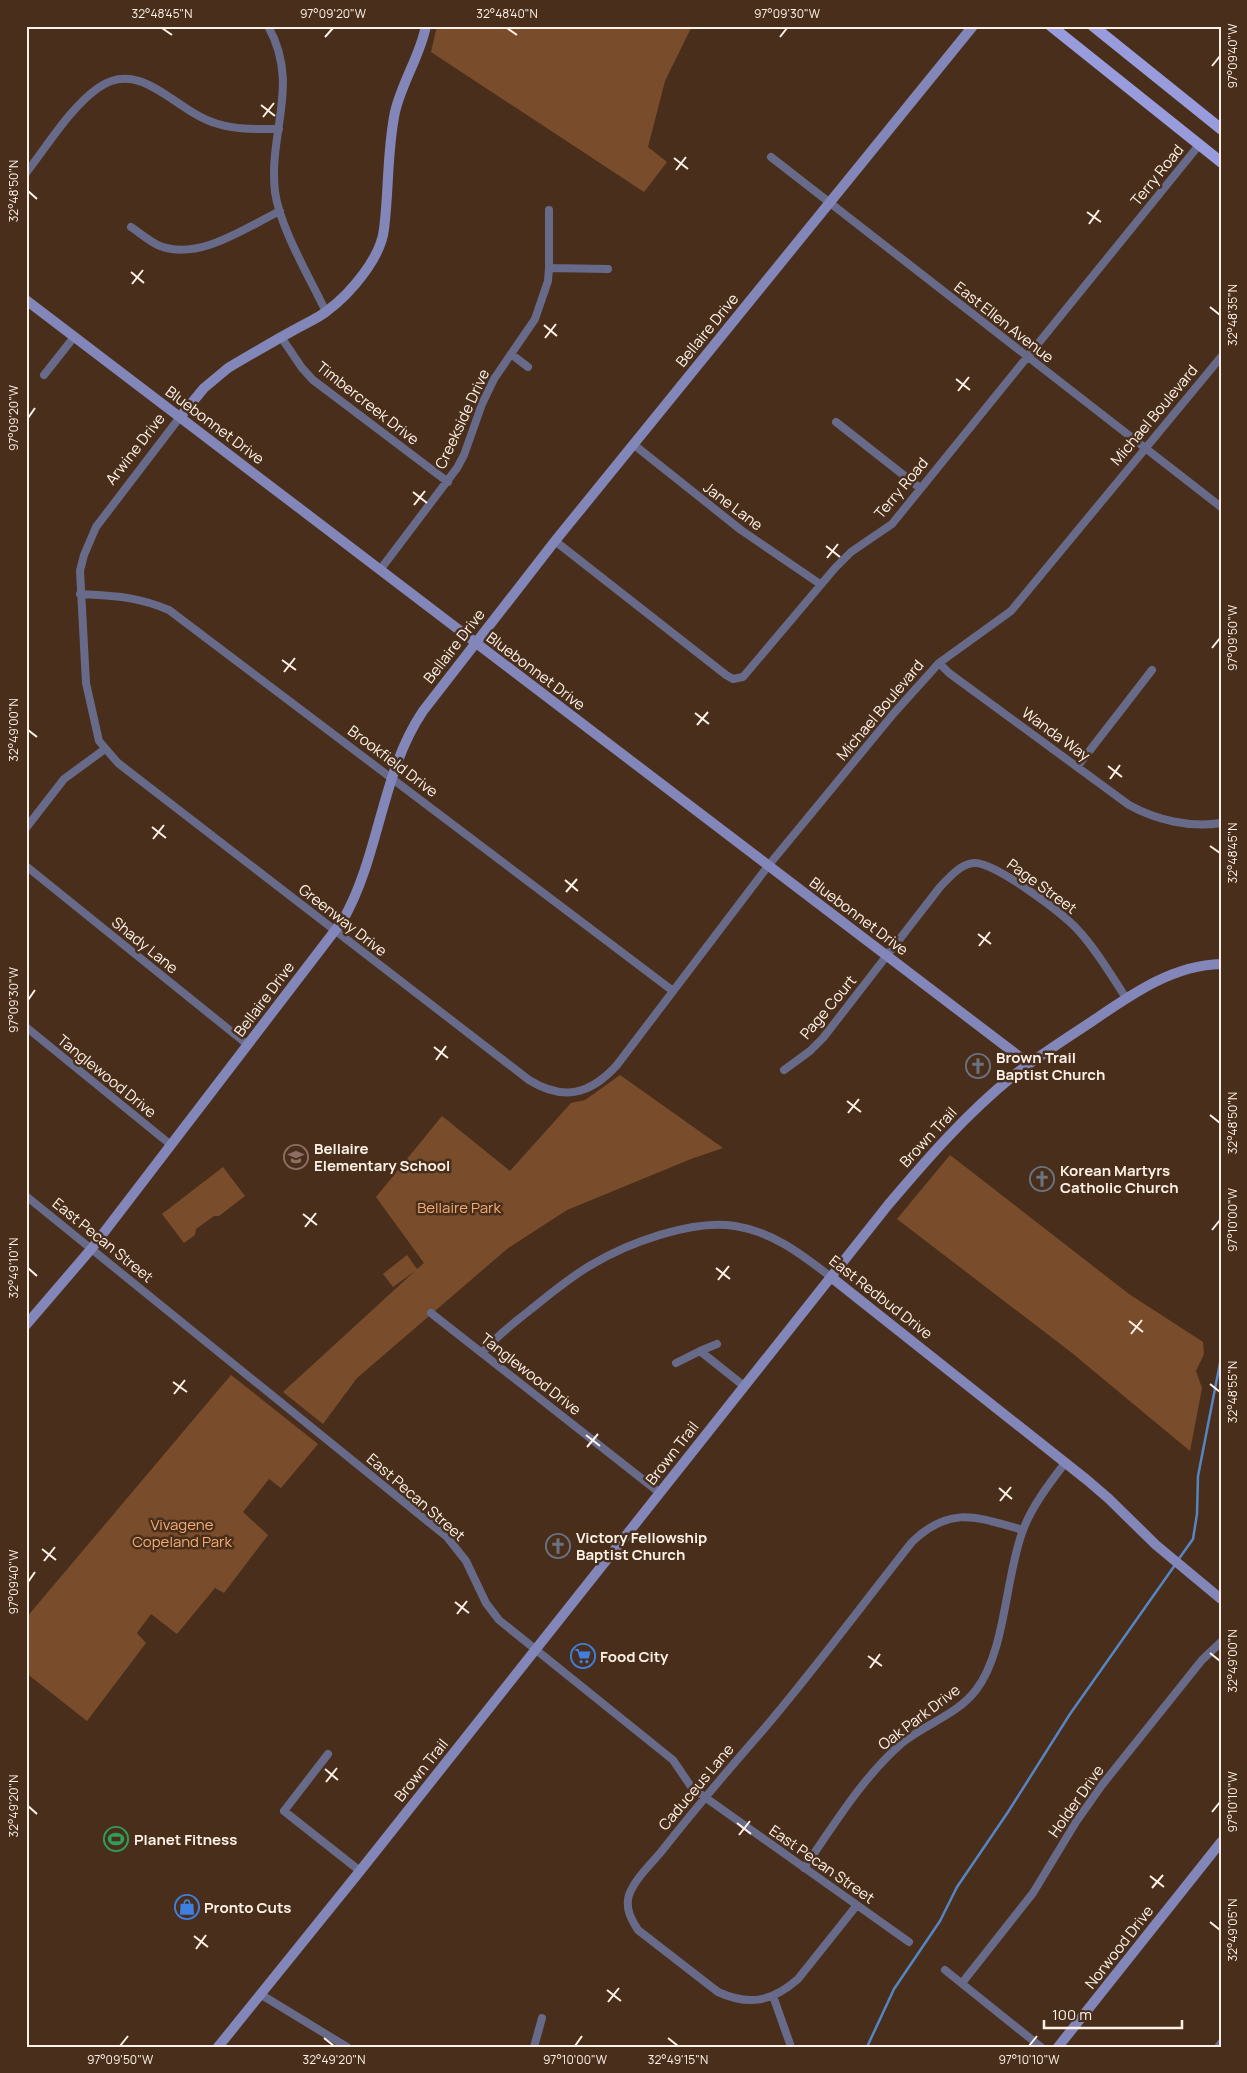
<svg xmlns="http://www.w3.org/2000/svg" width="1247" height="2073" viewBox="0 0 1247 2073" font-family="Manrope,sans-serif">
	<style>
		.green { fill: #794d2b }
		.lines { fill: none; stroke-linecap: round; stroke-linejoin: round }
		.stream { stroke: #5585c4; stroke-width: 2.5 }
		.street { stroke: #686a8a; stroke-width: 8 }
		.secondary { stroke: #8386b8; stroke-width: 10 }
		.primary { stroke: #989cdc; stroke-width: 11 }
		.ticks { fill: none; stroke: #fef1e7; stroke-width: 2 }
		.labels { text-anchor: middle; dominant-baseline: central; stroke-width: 5; stroke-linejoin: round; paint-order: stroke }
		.street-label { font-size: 15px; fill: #fef1e7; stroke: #492f1b }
		.poi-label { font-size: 15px; font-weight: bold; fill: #fef1e7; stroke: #492f1b; text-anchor: start }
		.park-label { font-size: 15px; fill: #f5ac74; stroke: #492f1b }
		.neatline { fill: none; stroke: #fef1e7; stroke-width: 2 }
		.ticks-label { font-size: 12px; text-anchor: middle; fill: #fef1e7 }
	</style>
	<rect width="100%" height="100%" fill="#492f1b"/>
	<path class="green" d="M437,26H692L665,81L648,147L667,162L644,192L431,52Z
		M620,1075L723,1148L691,1159L567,1210L507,1249L357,1378L323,1424L283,1392L415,1271L393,1287L383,1274L407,1255L417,1269L424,1263L376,1197L442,1116L510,1171L571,1103L585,1100Z
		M950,1155L1129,1294L1203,1342L1204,1354L1196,1371L1202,1388L1190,1451L1072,1353L897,1219Z
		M223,1167L245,1196L219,1216H214L196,1229L195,1235L184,1243L162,1214Z
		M231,1375L318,1444L281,1488L269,1479L243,1512L268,1535L224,1593L215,1588L177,1634L151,1614L137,1633L146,1643L87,1721L26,1673V1618Z"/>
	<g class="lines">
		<path class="stream" d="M1178,1560L1193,1539L1197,1514L1198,1476L1221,1358
			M867,2047L894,1989L940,1921L957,1887L1008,1812L1070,1714L1175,1565"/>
		<path class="street" d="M268,26C301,85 268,132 275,192C280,228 310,278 326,312
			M771,157L1221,507
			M26,173C48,145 69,109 98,88C142,57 176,113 218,124C238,130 258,129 279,129
			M131,227C140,233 150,242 160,246C199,261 245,228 280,211
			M549,268L608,269
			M281,337L302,368L313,380L448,482
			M511,354L528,367
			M44,375L74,337
			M180,417L96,527L84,555L80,571L86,683L99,741L118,763L529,1080C563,1101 590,1095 617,1065L768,866L894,713L939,663L1011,611L1221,357
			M836,422L920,488
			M633,444L741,530L820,584
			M555,541L726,675L733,679L743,677L835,568L851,552L892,524L1199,145
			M380,570L457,468L464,455L482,404L494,379L535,319L548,281L549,268V210
			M80,594C114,596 136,596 169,610L673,991
			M939,663L949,673L1129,805C1156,820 1190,828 1221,823
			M1077,767L1152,670
			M26,828L64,779L105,749
			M26,866L248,1045
			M26,1027L171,1145
			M784,1070L810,1051L823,1038L940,887C949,878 960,864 974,863C995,862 1062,913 1077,929C1096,949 1111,975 1126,998
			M26,1196L447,1537L466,1561L486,1603L499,1620L673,1760L692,1788L909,1942
			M431,1313L660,1493
			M700,1351L717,1344
			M482,1353C496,1336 513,1324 530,1310C550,1294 569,1278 591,1265C628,1243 692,1219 735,1226C773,1232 801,1254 831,1277
			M676,1363L700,1351L744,1386
			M328,1754L284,1811L360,1871
			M804,1868C834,1825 862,1778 902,1743C925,1724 957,1715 976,1690C1006,1651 1005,1577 1023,1530C1032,1506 1049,1484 1065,1463
			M857,1905L798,1979C772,2002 749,2006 718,1992L638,1930C631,1919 625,1908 629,1895C635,1879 650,1865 661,1852C694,1810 728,1770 763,1730C815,1669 862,1605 912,1542C950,1505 977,1517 1023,1530
			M945,1970L1041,2047
			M962,1983L1033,1893L1076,1822L1102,1785L1202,1660L1221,1642
			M260,1994L347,2047
			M773,1996L790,2044
			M534,2047L542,2018
			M1218,2047L1221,2043"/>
		<path class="secondary" d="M26,300L1029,1064
			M180,417L204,388L228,368C250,355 272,342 294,330C304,324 317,319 327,311C350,294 381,258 384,229C389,190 387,150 395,112C402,82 420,56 426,26
			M831,1277L1087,1480L1108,1498L1156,1545L1221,1599
			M26,1325L92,1248L343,920C380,855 381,773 423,711L555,541L973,26
			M218,2047L360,1871L888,1205C927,1159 966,1114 1013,1076C1038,1056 1067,1038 1094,1020C1132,994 1173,965 1221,964
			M1058,2047L1221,1842"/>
		<path class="primary" d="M1051,26L1221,162
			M1093,26L1221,129"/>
	</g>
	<path class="ticks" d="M162,28L172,35M507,28L517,35M325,37L333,28M780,37L787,28M1212,66L1220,56M261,105L275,116M263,117L274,103M674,158L688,169M676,170L686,157M28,191L37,199M1087,212L1101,222M1089,224L1099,210M131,272L144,283M132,284L143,270M1210,307L1220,315M544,325L557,336M545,338L556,324M956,379L970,390M958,391L969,377M28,418L35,408M413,492L427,503M414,505L425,491M826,546L840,557M827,558L838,544M1212,648L1220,638M282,660L296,670M284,672L295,658M695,713L709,724M697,725L708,712M28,730L37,737M1108,766L1122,777M1110,779L1120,765M152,827L166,838M153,839L164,825M1210,846L1220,853M565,880L578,891M566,892L577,879M978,934L991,944M979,946L990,932M28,1000L35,990M434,1047L448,1058M436,1060L446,1046M847,1101L861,1112M848,1113L859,1099M1210,1115L1220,1123M303,1214L317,1225M305,1227L316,1213M1212,1230L1220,1220M28,1268L37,1276M716,1268L730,1279M718,1280L729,1266M1129,1321L1143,1332M1131,1334L1142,1320M173,1382L187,1392M1210,1384L1220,1392M174,1394L185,1380M586,1435L600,1446M587,1447L598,1434M999,1488L1012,1499M1000,1501L1011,1487M42,1549L56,1560M44,1561L55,1547M28,1582L35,1572M455,1602L469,1613M457,1614L467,1601M1210,1653L1220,1661M868,1656L882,1666M870,1668L880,1654M325,1769L338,1780M326,1782L337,1768M28,1806L37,1814M1212,1812L1220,1802M737,1823L751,1834M739,1835L750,1821M1150,1876L1164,1887M1152,1888L1163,1875M1210,1922L1220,1930M194,1936L208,1947M196,1949L206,1935M607,1990L621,2001M608,2002L619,1988M324,2038L334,2046M668,2038L678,2046M120,2046L128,2036M575,2046L582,2036M1029,2046L1037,2036"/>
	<defs>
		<symbol id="church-ring" viewBox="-11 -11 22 22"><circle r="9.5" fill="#492f1b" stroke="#6b7280" stroke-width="1.5"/><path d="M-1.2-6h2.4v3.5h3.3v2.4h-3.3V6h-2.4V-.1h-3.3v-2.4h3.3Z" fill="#6b7280"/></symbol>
		<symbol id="school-ring" viewBox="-11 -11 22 22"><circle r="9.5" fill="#492f1b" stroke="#8d6e63" stroke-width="1.5"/><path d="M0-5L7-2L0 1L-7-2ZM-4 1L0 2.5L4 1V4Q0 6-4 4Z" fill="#8d6e63"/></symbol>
		<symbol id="supermarket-ring" viewBox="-11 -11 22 22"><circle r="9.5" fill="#492f1b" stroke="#3f7fe0" stroke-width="1.5"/><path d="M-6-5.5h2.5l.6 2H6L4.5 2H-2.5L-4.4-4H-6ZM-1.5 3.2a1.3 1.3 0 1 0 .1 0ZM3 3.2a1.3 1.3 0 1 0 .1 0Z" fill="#3f7fe0"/></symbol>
		<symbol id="stadium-ring" viewBox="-11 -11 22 22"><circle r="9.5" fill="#492f1b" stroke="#2e9e5b" stroke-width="1.5"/><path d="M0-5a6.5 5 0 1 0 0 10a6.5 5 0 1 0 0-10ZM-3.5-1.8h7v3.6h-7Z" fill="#2e9e5b"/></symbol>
		<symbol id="shop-ring" viewBox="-11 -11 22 22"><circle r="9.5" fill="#492f1b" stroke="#3f7fe0" stroke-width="1.5"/><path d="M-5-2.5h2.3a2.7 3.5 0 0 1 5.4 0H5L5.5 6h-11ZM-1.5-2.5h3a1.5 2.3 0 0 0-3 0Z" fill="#3f7fe0"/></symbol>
	</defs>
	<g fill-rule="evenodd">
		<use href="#church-ring" x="964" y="1052" width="28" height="28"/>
		<use href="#school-ring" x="282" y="1143" width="28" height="28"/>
		<use href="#church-ring" x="1028" y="1165" width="28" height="28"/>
		<use href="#church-ring" x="544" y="1532" width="28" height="28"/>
		<use href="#supermarket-ring" x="569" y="1642" width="28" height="28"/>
		<use href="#stadium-ring" x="102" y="1825" width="28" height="28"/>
		<use href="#shop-ring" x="173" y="1893" width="28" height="28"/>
	</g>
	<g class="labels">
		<g class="street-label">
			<text transform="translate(1157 175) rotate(-51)">Terry Road</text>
			<text transform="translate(1004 322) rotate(38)">East Ellen Avenue</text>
			<text transform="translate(707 330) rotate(-51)">Bellaire Drive</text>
			<text transform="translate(368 403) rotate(38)">Timbercreek Drive</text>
			<text transform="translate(1154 415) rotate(-50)">Michael Boulevard</text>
			<text transform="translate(462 419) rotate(-65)">Creekside Drive</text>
			<text transform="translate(215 425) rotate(37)">Bluebonnet Drive</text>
			<text transform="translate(135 449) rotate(-52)">Arwine Drive</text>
			<text transform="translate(901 488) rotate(-50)">Terry Road</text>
			<text transform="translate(733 506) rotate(37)">Jane Lane</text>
			<text transform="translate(454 646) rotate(-52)">Bellaire Drive</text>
			<text transform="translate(536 671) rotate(37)">Bluebonnet Drive</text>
			<text transform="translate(880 710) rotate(-50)">Michael Boulevard</text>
			<text transform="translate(1056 734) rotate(36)">Wanda Way</text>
			<text transform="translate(393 761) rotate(37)">Brookfield Drive</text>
			<text transform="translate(1042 886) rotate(36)">Page Street</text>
			<text transform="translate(859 916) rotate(37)">Bluebonnet Drive</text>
			<text transform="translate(343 920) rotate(38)">Greenway Drive</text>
			<text transform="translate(145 945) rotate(39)">Shady Lane</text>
			<text transform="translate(264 999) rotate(-53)">Bellaire Drive</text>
			<text transform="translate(828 1007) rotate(-50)">Page Court</text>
			<text transform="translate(107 1076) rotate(39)">Tanglewood Drive</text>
			<text transform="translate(928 1137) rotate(-47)">Brown Trail</text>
			<text transform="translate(103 1240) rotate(39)">East Pecan Street</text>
			<text transform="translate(881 1297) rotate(38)">East Redbud Drive</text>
			<text transform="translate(531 1374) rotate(38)">Tanglewood Drive</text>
			<text transform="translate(672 1453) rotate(-52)">Brown Trail</text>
			<text transform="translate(416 1497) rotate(41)">East Pecan Street</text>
			<text transform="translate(919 1717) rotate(-37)">Oak Park Drive</text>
			<text transform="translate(421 1770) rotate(-51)">Brown Trail</text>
			<text transform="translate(696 1787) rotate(-50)">Caduceus Lane</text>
			<text transform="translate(1076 1801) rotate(-55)">Holder Drive</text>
			<text transform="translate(822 1864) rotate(35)">East Pecan Street</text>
			<text transform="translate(1119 1947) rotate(-52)">Norwood Drive</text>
		</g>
		<g class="poi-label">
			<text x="996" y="1057">Brown Trail<tspan x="996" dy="17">Baptist Church</tspan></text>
			<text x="314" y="1148">Bellaire<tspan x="314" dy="17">Elementary School</tspan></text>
			<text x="1060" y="1170">Korean Martyrs<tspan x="1060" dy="17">Catholic Church</tspan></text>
			<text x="576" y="1537">Victory Fellowship<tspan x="576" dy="17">Baptist Church</tspan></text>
			<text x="600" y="1656">Food City</text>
			<text x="134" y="1839">Planet Fitness</text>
			<text x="204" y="1907">Pronto Cuts</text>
		</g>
		<g class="park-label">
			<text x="459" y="1207">Bellaire Park</text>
			<text x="182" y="1524">Vivagene<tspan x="182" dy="17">Copeland Park</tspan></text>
		</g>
	</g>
	<rect width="1247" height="2073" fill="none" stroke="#492f1b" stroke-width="55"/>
	<path d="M1044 2020v8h138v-8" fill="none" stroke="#fef1e7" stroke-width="2.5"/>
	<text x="1052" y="2020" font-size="15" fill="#fef1e7" stroke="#492f1b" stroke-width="4" paint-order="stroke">100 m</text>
	<rect x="28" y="28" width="1192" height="2018" class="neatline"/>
	<g class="ticks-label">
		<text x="162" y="18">32°48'45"N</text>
		<text x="333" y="18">97°09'20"W</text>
		<text x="507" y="18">32°48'40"N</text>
		<text x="787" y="18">97°09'30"W</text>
		<text transform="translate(1233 56) rotate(-90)" y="4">97°09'40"W</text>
		<text transform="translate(14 191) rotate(-90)" y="4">32°48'50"N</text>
		<text transform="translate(1233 315) rotate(-90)" y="4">32°48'35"N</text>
		<text transform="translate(14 418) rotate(-90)" y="4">97°09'20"W</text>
		<text transform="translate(1233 638) rotate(-90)" y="4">97°09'50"W</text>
		<text transform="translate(14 730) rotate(-90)" y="4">32°49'00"N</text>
		<text transform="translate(1233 853) rotate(-90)" y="4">32°48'45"N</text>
		<text transform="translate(14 1000) rotate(-90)" y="4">97°09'30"W</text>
		<text transform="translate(1233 1123) rotate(-90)" y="4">32°48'50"N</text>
		<text transform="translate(1233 1220) rotate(-90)" y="4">97°10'00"W</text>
		<text transform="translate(14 1268) rotate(-90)" y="4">32°49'10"N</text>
		<text transform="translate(1233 1392) rotate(-90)" y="4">32°48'55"N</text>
		<text transform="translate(14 1582) rotate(-90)" y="4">97°09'40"W</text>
		<text transform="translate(1233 1661) rotate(-90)" y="4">32°49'00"N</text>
		<text transform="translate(1233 1802) rotate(-90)" y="4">97°10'10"W</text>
		<text transform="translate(14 1806) rotate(-90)" y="4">32°49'20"N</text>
		<text transform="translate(1233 1930) rotate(-90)" y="4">32°49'05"N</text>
		<text x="120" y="2064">97°09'50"W</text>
		<text x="334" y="2064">32°49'20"N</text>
		<text x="575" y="2064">97°10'00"W</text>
		<text x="678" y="2064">32°49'15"N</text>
		<text x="1029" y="2064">97°10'10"W</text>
	</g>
</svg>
